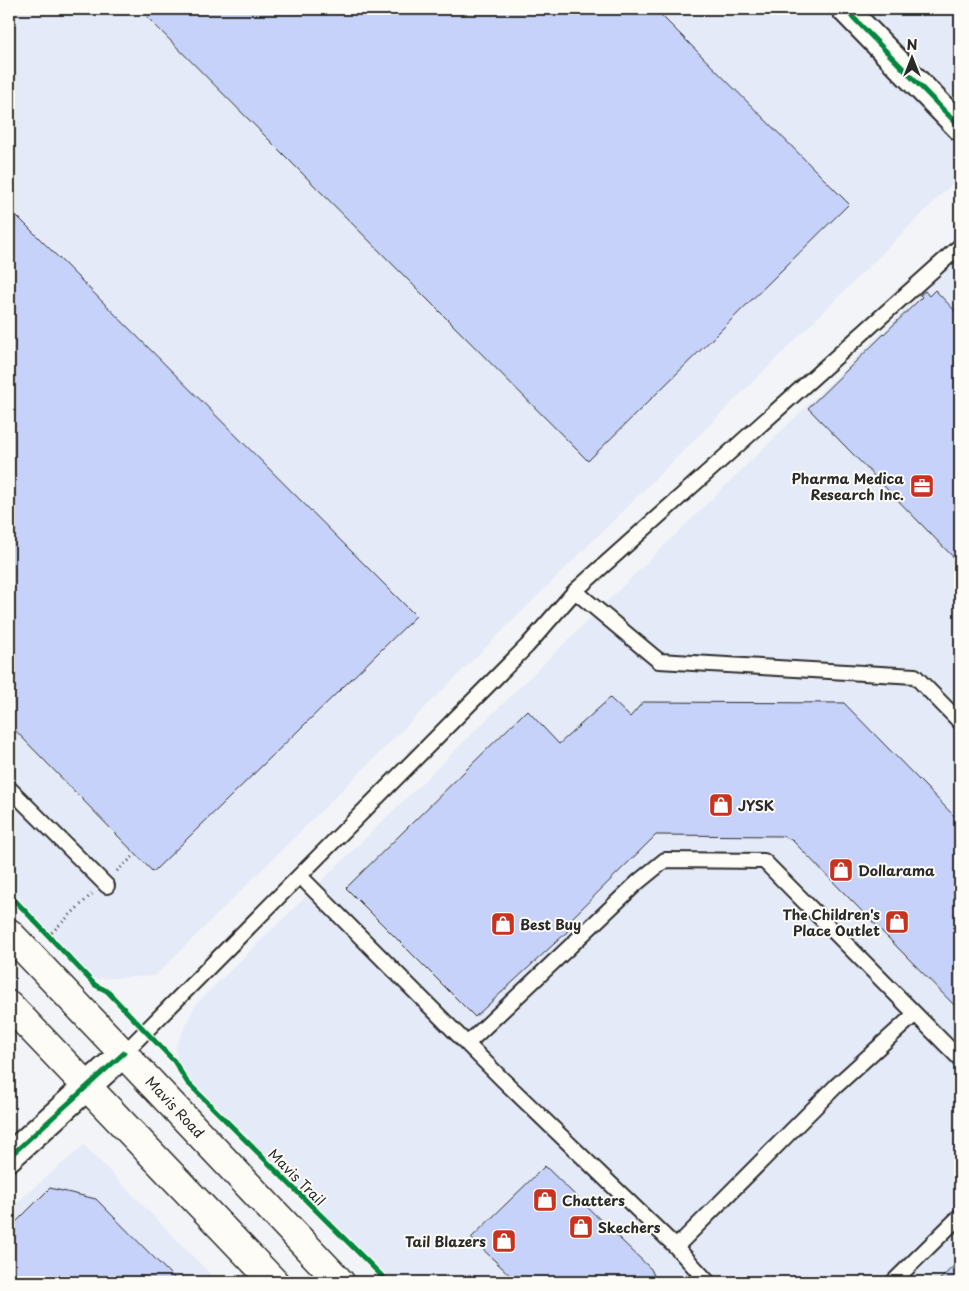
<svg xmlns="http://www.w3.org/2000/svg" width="969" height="1291" viewBox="0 0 969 1291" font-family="'Playpen Sans',sans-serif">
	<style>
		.built { fill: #e5eaf8 }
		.building { fill: #c6d2f9; stroke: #2b2b2b }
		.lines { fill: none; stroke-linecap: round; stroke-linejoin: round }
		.lane-casing { stroke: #2b2b2b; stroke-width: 18 }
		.street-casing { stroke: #2b2b2b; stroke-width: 30 }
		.secondary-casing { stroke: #2b2b2b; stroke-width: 31 }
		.path { stroke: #2b2b2b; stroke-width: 3; stroke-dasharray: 1 4; stroke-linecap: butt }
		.lane { stroke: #fdfcf7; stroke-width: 14 }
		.street { stroke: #fdfcf7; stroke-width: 26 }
		.secondary { stroke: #fdfcf7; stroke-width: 28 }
		.cycleway-casing { stroke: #fdfcf7; stroke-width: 8 }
		.cycleway { stroke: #00873e; stroke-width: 5 }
		.labels { text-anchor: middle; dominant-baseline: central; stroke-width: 4; stroke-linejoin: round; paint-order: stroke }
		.poi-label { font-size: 14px; font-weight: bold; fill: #2b2b2b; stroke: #fdfcf7; text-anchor: start }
		.street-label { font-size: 14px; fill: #2b2b2b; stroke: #fdfcf7 }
	</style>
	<rect width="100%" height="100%" fill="#f2f4f7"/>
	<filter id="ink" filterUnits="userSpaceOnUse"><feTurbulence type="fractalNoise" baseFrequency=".02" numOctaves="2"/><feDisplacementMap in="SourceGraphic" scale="10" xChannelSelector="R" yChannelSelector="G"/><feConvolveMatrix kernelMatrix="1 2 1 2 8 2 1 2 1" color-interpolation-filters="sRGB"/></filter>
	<g filter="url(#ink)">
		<path class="built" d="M9,9H960V176L155,976L94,979L9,892Z
			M960,256V1282H387L178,1069L176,1046L196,1004Z
			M84,1145L218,1282H9V1209Z"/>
		<path class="building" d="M139,9H655L849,204L588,461Z
			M9,208L416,616L153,872L9,724Z
			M935,290L960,316V564L808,408L922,297L920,295L925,291L929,296Z
			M610,698L630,717L643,702L844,703L960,822V1011L792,840L782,836L656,835L570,920L567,932L475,1017L346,888L527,710L559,744Z
			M545,1166L651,1269L657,1282H517L471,1238Z
			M50,1188L96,1199L178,1282H9V1229Z
			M960,1260V1282H937Z"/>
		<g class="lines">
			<defs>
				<path id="lane" d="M575,591L659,661L915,676L960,722
					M9,788L107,886
					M300,876L503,1080L676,1247L708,1282
					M467,1044L638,882L665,860L764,861L960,1059
					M124,1053L527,646L575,591L960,246
					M676,1247L836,1086L915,1014
					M893,1282L960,1216"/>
				<path id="street" d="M845,9L960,127
					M9,1157L124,1053"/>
				<path id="secondary" d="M9,933L340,1282
					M9,1005L274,1282"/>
			</defs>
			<use href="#lane" class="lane-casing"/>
			<use href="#street" class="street-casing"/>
			<use href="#secondary" class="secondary-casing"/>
			<path class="path" d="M117,871L135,855
				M48,936L92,894"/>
			<use href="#lane" class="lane"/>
			<use href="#street" class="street"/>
			<use href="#secondary" class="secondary"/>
			<defs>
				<path id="cycleway" d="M845,9L960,127
					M9,894L95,985L107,991L174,1061L187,1082L388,1282
					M9,1157L124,1053"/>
			</defs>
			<use href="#cycleway" class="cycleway-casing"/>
			<use href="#cycleway" class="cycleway"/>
		</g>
	</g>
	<defs>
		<symbol id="office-square" viewBox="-11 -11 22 22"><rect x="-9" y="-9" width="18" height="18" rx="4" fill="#c8321e" stroke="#fdfcf7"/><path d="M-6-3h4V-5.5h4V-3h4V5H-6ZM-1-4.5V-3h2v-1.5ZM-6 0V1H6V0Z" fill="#fff"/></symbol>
		<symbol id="shop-square" viewBox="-11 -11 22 22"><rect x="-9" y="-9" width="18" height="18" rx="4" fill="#c8321e" stroke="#fdfcf7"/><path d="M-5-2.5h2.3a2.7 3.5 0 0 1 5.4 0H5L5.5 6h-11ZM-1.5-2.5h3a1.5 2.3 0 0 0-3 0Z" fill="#fff"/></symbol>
	</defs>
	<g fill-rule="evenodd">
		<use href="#office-square" x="908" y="472" width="28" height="28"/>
		<use href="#shop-square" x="707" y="791" width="28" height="28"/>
		<use href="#shop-square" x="827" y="856" width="28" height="28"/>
		<use href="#shop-square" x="883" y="908" width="28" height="28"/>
		<use href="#shop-square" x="489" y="910" width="28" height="28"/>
		<use href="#shop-square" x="531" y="1186" width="28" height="28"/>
		<use href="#shop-square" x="567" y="1213" width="28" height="28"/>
		<use href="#shop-square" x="490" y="1227" width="28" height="28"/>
	</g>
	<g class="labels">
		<g class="poi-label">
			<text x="904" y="478" text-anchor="end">Pharma Medica<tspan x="904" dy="16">Research Inc.</tspan></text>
			<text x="738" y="805">JYSK</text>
			<text x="858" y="870">Dollarama</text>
			<text x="880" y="914" text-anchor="end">The Children's<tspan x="880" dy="16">Place Outlet</tspan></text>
			<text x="520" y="924">Best Buy</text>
			<text x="562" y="1200">Chatters</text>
			<text x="598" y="1227">Skechers</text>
			<text x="486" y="1241" text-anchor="end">Tail Blazers</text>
		</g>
		<g class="street-label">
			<text transform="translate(175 1107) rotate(47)">Mavis Road</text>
			<text transform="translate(297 1177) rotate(45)">Mavis Trail</text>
		</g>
	</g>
	<rect width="969" height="1291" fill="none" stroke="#fdfcf7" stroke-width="30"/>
	<rect x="15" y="15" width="939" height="1261" fill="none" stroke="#2b2b2b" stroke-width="2" filter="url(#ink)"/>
	<g transform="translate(912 58)" stroke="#fdfcf7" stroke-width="4" paint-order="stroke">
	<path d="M0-4L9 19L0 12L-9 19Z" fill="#2b2b2b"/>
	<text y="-8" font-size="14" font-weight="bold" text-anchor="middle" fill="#2b2b2b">N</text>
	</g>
</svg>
